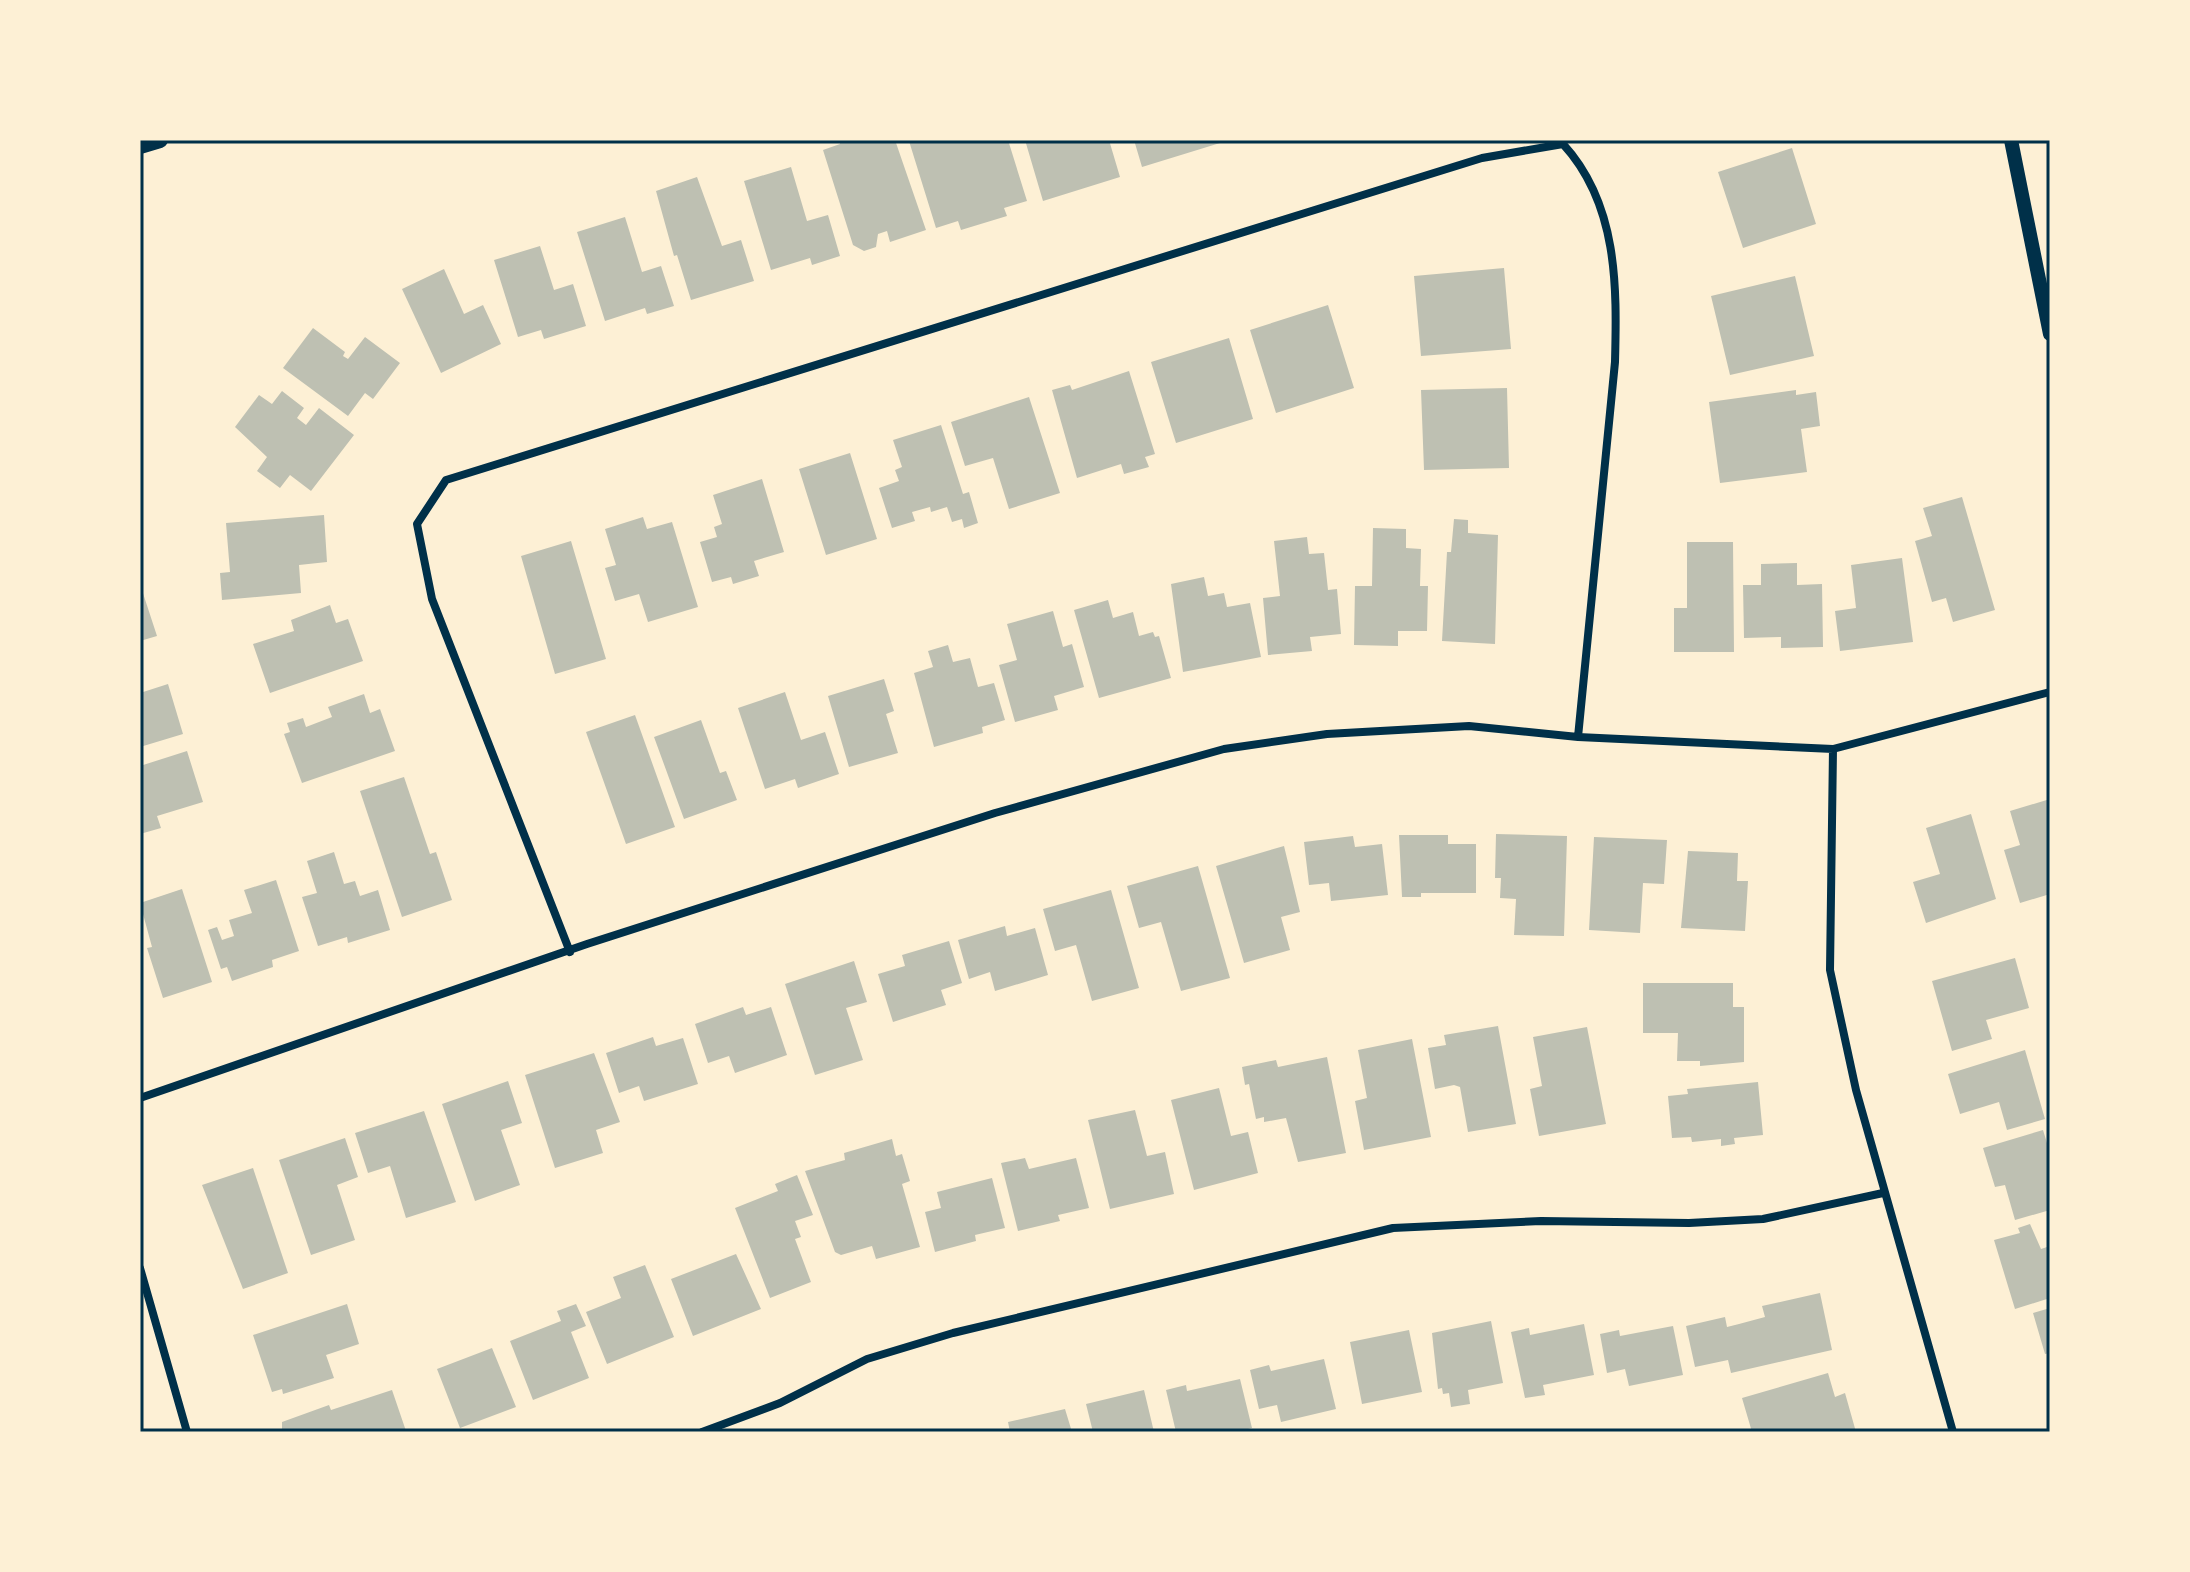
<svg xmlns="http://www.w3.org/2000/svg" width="2190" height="1572" viewBox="0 0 2190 1572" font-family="'Archivo Narrow',sans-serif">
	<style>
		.building { fill: #bec0b2 }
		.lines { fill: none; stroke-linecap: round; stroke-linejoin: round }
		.minor { stroke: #003049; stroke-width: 8 }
		.tertiary { stroke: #003049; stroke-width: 14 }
		.secondary { stroke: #003049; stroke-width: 16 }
		.neatline { fill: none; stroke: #003049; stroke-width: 3 }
	</style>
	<rect width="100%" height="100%" fill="#fdf0d5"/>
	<path class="building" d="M839,140H895L926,230L890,242L887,231L878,234L876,247L864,251L853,245L823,150L840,144Z
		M1008,140L1027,201L1004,208L1007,216L961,230L958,221L936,228L909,141Z
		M1025,140H1109L1120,177L1043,201Z
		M1134,140H1219L1220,143L1142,167Z
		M1792,148L1816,224L1743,248L1718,172Z
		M791,167L807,221L828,215L840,256L812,265L810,258L771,270L744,181Z
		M697,177L722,246L741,240L754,281L691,300L677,255L674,256L656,191Z
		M625,217L642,272L661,266L674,306L647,314L645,308L605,321L577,232Z
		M540,246L554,290L573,284L586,326L544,339L541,330L518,337L494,260Z
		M1504,268L1511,349L1421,356L1414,276Z
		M444,269L464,314L483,305L501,344L441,373L402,289Z
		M1795,276L1814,356L1730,375L1711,296Z
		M1328,305L1354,388L1276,413L1250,330Z
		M313,328L345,352L343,356L348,359L365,337L400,363L373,399L365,393L348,416L283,368Z
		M1229,338L1253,419L1176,443L1151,362Z
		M1129,371L1155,454L1145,457L1149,467L1124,474L1121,464L1077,478L1052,390L1070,385L1072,390Z
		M1507,388L1509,468L1424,470L1421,390Z
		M1796,390V395L1816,392L1820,426L1801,429L1807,472L1720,483L1709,402Z
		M282,391L304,408L297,418L306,425L319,408L354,435L311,491L290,475L280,488L257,471L267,457L235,427L259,395L272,404Z
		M1029,397L1060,493L1009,509L993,458L965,466L951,422Z
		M941,425L963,494L969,492L978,523L964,528L962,519L952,522L947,507L931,512L930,507L912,512L915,521L892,528L879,488L899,481L895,470L902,467L893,440Z
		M850,453L877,539L826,555L799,469Z
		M762,479L784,552L754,561L759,576L733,584L731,577L712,582L700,542L717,537L714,527L722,524L713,495Z
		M1962,497L1995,610L1953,622L1946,598L1932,602L1915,541L1932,536L1923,508Z
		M324,515L327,562L299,565L301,593L222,600L220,573L230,572L226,523Z
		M643,517L647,529L672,522L698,607L648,622L639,594L615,601L605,568L616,565L605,529Z
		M1454,519L1468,520V533L1498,535L1495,644L1442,641L1447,552H1451Z
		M1373,528L1406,529V548L1421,549L1420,586H1428L1427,631H1398V646L1354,645L1355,586H1372Z
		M1307,537L1309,554L1324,553L1328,590L1337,589L1341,634L1310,637L1312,651L1268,655L1263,598L1280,596L1274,541Z
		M571,541L606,659L555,674L521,556Z
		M1687,542H1733L1734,652H1674V608H1687Z
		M1902,558L1913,642L1840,651L1835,611L1856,608L1851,565Z
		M1797,563V585L1822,584L1823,647L1781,648V637L1744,638L1743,585H1761V564Z
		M1204,577L1208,596L1224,593L1227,607L1250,603L1261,657L1183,672L1171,584Z
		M140,584L157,636L140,641Z
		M1108,600L1113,618L1133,612L1139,636L1153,632L1155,637L1159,636L1171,678L1099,698L1074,610Z
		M330,605L336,623L348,619L363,661L270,693L253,644L294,631L291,620Z
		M1053,611L1063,647L1072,644L1084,687L1054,696L1058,710L1015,722L999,665L1017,660L1007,624Z
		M948,645L953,662L970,658L978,687L994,683L1005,720L982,727L983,733L934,747L914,673L933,667L928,651Z
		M884,679L894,711L886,714L898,753L849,767L828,696Z
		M168,684L183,734L140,747V693Z
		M785,692L801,740L825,732L839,774L798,788L795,779L765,789L738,708Z
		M364,694L370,713L380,709L395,751L302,783L284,734L290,732L287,723L303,718L306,727L332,717L328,707Z
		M635,715L675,827L626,844L586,732Z
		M701,720L720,773L726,771L737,800L684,819L654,737Z
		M187,751L203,802L157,816L161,828L140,834V766Z
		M404,777L430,854L436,852L452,900L402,917L360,791Z
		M2050,799V894L2020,903L2004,850L2020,845L2010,811Z
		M1971,814L1996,899L1926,923L1913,882L1940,874L1926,828Z
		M1496,834L1567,836L1564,936L1514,935L1516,899L1500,898L1501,878H1495Z
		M1399,835H1448V844H1476V893H1421V897H1402Z
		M1353,836L1355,847L1382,844L1388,895L1331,901L1329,883L1309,885L1304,842Z
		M1594,837L1667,840L1664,884L1643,883L1640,933L1589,930Z
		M1284,846L1300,912L1281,917L1290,950L1244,963L1216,866Z
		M1688,851L1738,853L1737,881H1748L1745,931L1681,928Z
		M334,852L344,884L355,881L360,896L378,890L390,930L348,943L347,937L318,946L302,897L317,893L307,861Z
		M1198,866L1230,978L1181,991L1161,922L1139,928L1127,886Z
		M276,880L299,951L272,960L273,967L232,981L227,967L221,969L208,930L217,927L222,940L234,936L229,920L252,913L244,890Z
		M182,889L212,982L163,998L147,948L152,947L140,903Z
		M1111,890L1139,988L1092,1001L1076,945L1055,951L1043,909Z
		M1005,926L1007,936L1035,928L1048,975L995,991L990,972L969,979L958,940Z
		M949,941L962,983L941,990L946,1005L893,1022L878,974L905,966L902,955Z
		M2015,958L2029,1008L1986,1020L1992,1039L1952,1051L1932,981Z
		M854,961L867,1002L846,1008L863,1060L815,1075L785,984Z
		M1643,983H1733V1007H1744V1062L1700,1066V1061H1677L1678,1033H1643Z
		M743,1007L746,1015L771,1007L787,1055L735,1073L729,1056L708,1063L695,1024Z
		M1498,1026L1516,1124L1468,1132L1460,1087L1454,1085L1435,1089L1428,1048L1446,1045L1444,1035Z
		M1587,1027L1606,1124L1539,1136L1530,1089L1542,1086L1533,1037Z
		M653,1037L656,1046L683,1038L698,1084L644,1101L639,1086L619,1093L606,1053Z
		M1412,1039L1431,1137L1364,1150L1355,1101L1367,1098L1358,1050Z
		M2025,1050L2045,1119L2007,1130L1999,1102L1960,1114L1948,1074Z
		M594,1053L620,1122L596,1130L603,1153L555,1168L525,1075Z
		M1327,1057L1346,1153L1298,1162L1286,1118L1264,1122V1117L1256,1119L1249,1084L1245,1085L1242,1067L1276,1060L1278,1067Z
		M508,1081L522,1123L501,1130L520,1185L475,1201L442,1104Z
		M1758,1082L1763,1135L1734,1138L1735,1144L1721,1146V1139L1692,1142L1691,1137L1672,1138L1668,1096L1688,1094L1687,1089Z
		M1219,1088L1231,1136L1248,1132L1258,1173L1194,1190L1171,1100Z
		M1135,1110L1147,1156L1165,1152L1174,1194L1110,1209L1088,1120Z
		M424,1111L456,1202L406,1218L390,1166L368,1173L355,1133Z
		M2043,1130L2050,1153V1210L2015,1220L2005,1185L1995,1187L1983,1148Z
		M345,1138L358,1177L337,1185L355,1240L311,1255L279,1160Z
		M892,1139L896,1156L902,1154L910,1181L902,1184L920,1247L876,1259L872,1246L841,1255L835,1252L805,1171L845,1160L844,1153Z
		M1025,1158L1029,1169L1076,1158L1089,1208L1058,1215L1060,1221L1018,1231L1001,1163Z
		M253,1168L288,1273L243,1289L202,1185Z
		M797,1175L813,1215L795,1221L801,1237L795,1239L811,1282L770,1298L735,1208L778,1191L775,1184Z
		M992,1178L1005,1228L975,1235L976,1241L935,1252L925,1212L941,1208L937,1192Z
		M2030,1224L2041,1249L2050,1246V1298L2015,1309L1994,1240L2020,1233L2018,1228Z
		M736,1254L761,1309L693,1336L671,1279Z
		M645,1265L674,1337L607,1364L586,1312L621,1298L613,1277Z
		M1820,1293L1832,1350L1731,1373L1728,1360L1695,1367L1686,1326L1725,1317L1727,1327L1739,1324L1765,1317L1762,1306Z
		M347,1304L359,1344L326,1355L334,1378L283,1394L282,1389L272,1392L253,1335Z
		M576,1304L586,1326L571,1332L589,1378L533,1400L510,1341L561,1321L557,1311Z
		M2050,1308V1353L2045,1354L2033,1313Z
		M1491,1321L1503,1383L1468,1390L1470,1404L1451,1407L1449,1393L1443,1394L1442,1388L1438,1389L1432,1333Z
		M1584,1324L1594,1375L1543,1385L1545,1395L1525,1398L1511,1332L1529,1328L1530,1335Z
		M1673,1326L1683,1375L1629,1386L1625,1369L1607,1373L1600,1334L1619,1330L1620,1336Z
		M1409,1330L1422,1392L1362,1404L1350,1342Z
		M492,1348L516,1407L460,1428L437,1369Z
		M1324,1359L1336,1409L1281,1422L1277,1405L1259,1409L1250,1370L1269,1365L1271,1371Z
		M1828,1373L1835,1397L1845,1393L1856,1432H1811L1810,1429L1752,1432L1742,1398Z
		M1240,1379L1252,1428L1236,1432H1176L1166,1390L1186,1385L1187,1391Z
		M392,1390L406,1431L282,1432V1422L329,1405L331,1410Z
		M1144,1390L1154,1432H1093L1086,1404Z
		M1065,1409L1072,1432H1010L1008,1422Z"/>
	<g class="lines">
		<path class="minor" d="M1833,749L1830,970L1856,1090L1953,1432
			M570,952L432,599L417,524L446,480L1482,158L1563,144C1618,204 1617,286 1615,362L1578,737
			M140,1098L587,944L995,813L1224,749L1327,734L1469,726L1578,737L1833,749L2050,692
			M140,1268L187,1432
			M702,1432L780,1403L867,1359L953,1333L1393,1228L1541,1221L1689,1223L1763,1219L1883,1193"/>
		<path class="tertiary" d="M2011,140L2050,334"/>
		<path class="secondary" d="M140,146L160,140"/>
	</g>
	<rect width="2190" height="1572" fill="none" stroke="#fdf0d5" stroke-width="284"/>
	<rect x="142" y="142" width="1906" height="1288" class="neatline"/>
</svg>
